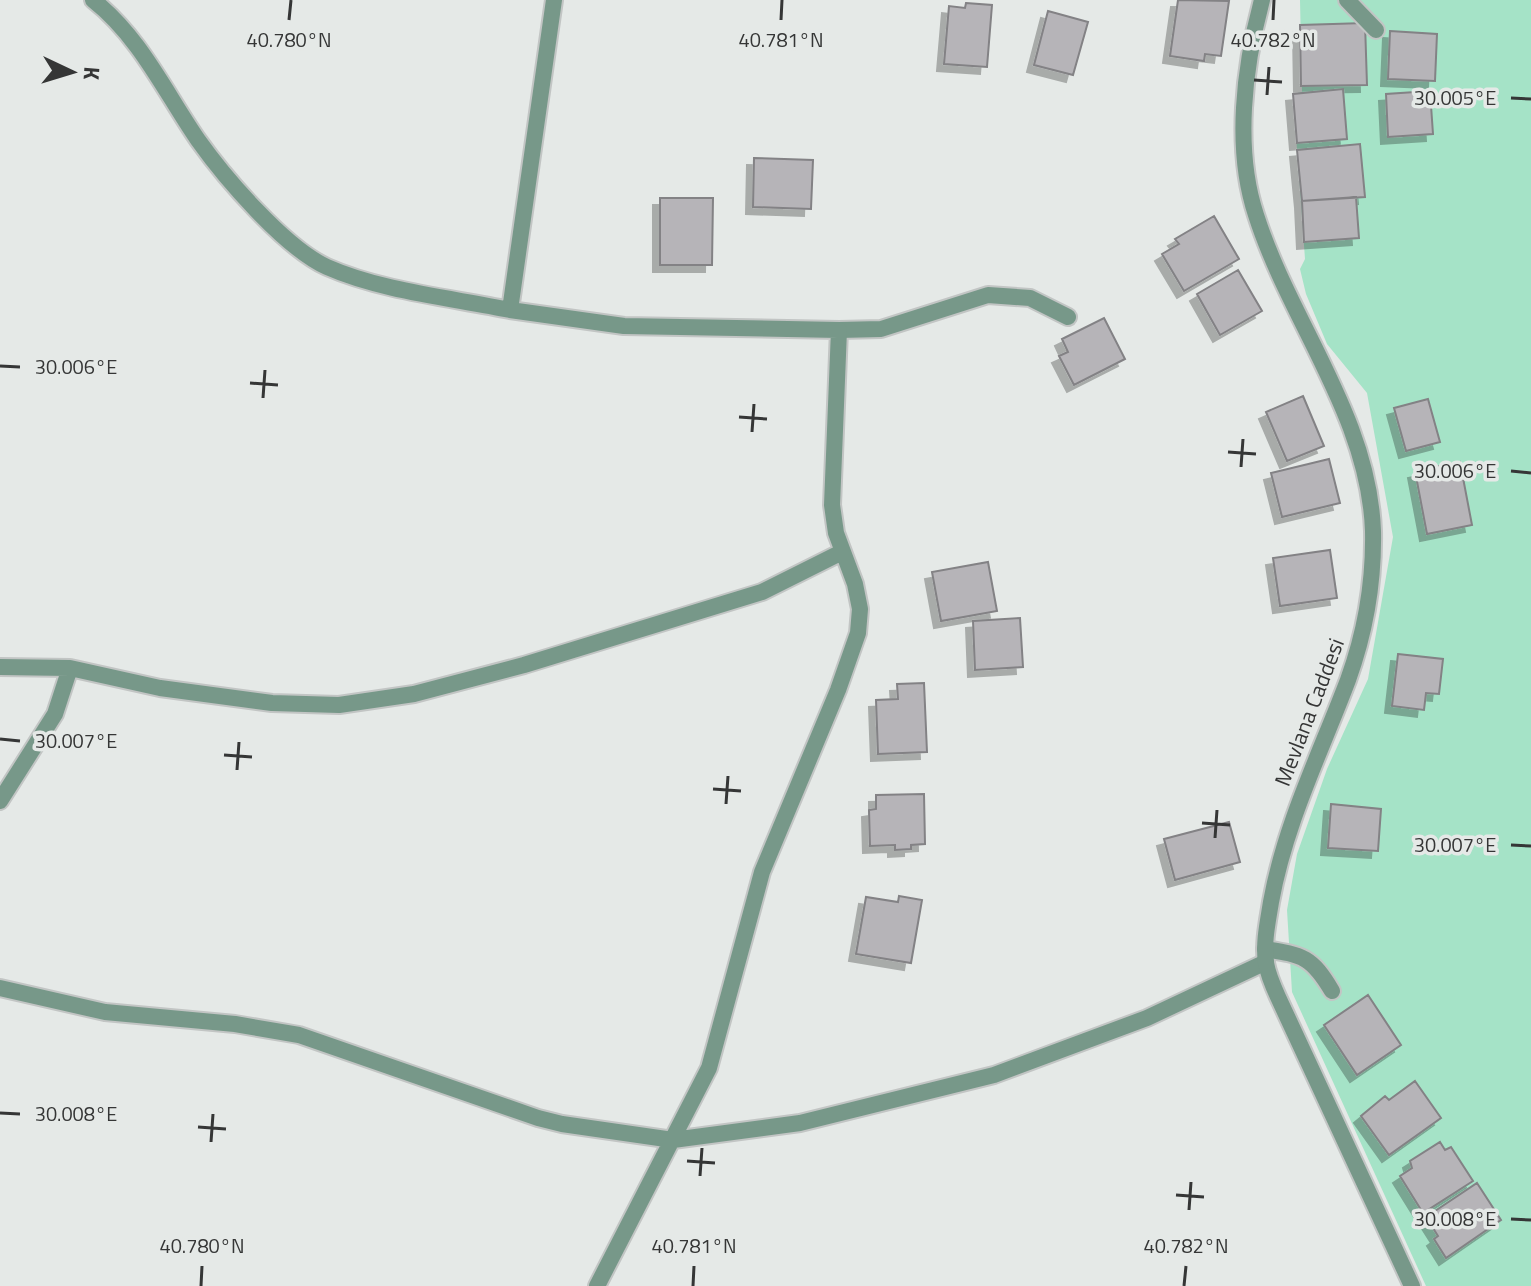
<svg xmlns="http://www.w3.org/2000/svg" width="1531" height="1286" viewBox="0 0 1531 1286" font-family="'Titillium Web',sans-serif">
	<style>
		.green { fill: #a5e3c7 }
		.building { fill: #b6b4b8; stroke: #838285; stroke-width: 2; filter: url(#shadow) }
		.lines { fill: none; stroke-linecap: round; stroke-linejoin: round }
		.service-casing { stroke: #c2c5c4; stroke-width: 20 }
		.minor-casing { stroke: #c2c5c4; stroke-width: 20 }
		.tertiary-casing { stroke: #c2c5c4; stroke-width: 20 }
		.service { stroke: #779889; stroke-width: 16 }
		.minor { stroke: #779889; stroke-width: 16 }
		.tertiary { stroke: #779889; stroke-width: 16 }
		.ticks { fill: none; stroke: #353636; stroke-width: 3 }
		.labels { text-anchor: middle; dominant-baseline: central; stroke-width: 7; stroke-linejoin: round; paint-order: stroke }
		.street-label { font-size: 22px; fill: #353636; stroke: #e5e9e7 }
		.ticks-label { font-size: 20px; text-anchor: middle; fill: #353636; stroke: #e5e9e7; stroke-width: 7; stroke-linejoin: round; paint-order: stroke }
	</style>
	<defs>
		<filter id="shadow"><feDropShadow dx="-7" dy="7" stdDeviation="0" flood-color="#0004"/></filter>
	</defs>
	<rect width="100%" height="100%" fill="#e5e9e7"/>
	<path class="green" d="M1300,0H1531V1286H1426L1292,992L1287,910L1297,854L1327,769L1368,679L1393,537L1367,393L1327,344L1306,294L1300,269L1305,259L1293,94L1302,92Z"/>
	<path class="building" d="M1178,0L1229,1L1221,56L1205,54L1204,61L1170,56Z
		M966,3L992,5L987,67L944,64L949,6L965,8Z
		M1048,11L1088,22L1073,75L1034,65Z
		M1365,23L1367,85L1301,86L1300,25Z
		M1390,31L1437,34L1435,81L1388,79Z
		M1343,89L1347,139L1297,143L1293,94Z
		M1430,91L1433,134L1388,137L1386,94Z
		M1360,144L1365,197L1302,201L1297,150Z
		M754,158L813,160L811,209L753,207Z
		M1356,197L1359,238L1304,242L1302,201Z
		M660,198H713L712,265H660Z
		M1214,216L1239,259L1184,291L1162,254L1179,244L1175,239Z
		M1238,270L1262,311L1220,335L1197,294Z
		M1104,318L1125,359L1074,385L1059,356L1068,352L1062,339Z
		M1303,396L1324,446L1287,461L1266,412Z
		M1428,399L1440,442L1406,451L1394,408Z
		M1329,459L1340,503L1282,517L1271,473Z
		M1460,462L1472,525L1427,534L1415,471Z
		M1330,550L1337,598L1280,606L1273,558Z
		M988,562L997,611L941,621L932,572Z
		M1020,618L1023,667L975,670L973,621Z
		M1398,654L1443,659L1439,694L1426,693L1424,710L1392,706Z
		M924,683L927,752L878,754L876,700L898,699L897,684Z
		M924,794L925,844L911,845V849L895,850V845L870,846L869,810L876,809V795Z
		M1331,804L1381,809L1378,851L1328,848Z
		M1229,822L1240,862L1175,880L1164,839Z
		M899,896L922,900L911,963L856,954L866,897L898,902Z
		M1368,995L1401,1045L1357,1075L1324,1025Z
		M1415,1081L1441,1118L1389,1155L1361,1116L1385,1096L1389,1100Z
		M1440,1142L1445,1150L1451,1147L1473,1181L1423,1213L1400,1176L1412,1168L1410,1161Z
		M1477,1183L1501,1220L1446,1258L1434,1239L1438,1236L1426,1217Z"/>
	<g class="lines">
		<defs>
			<path id="service" d="M1347,0L1376,30
				M839,330L881,329L988,295L1030,298L1068,317
				M1265,949C1303,955 1312,957 1332,991"/>
			<path id="minor" d="M93,0C140,37 165,92 198,140C225,178 285,248 327,267C381,291 452,298 510,310
				M554,0L510,310L624,326L839,330L832,505L836,533L855,584L860,609L858,633L838,690L762,872L709,1068L597,1286
				M0,667L70,668L160,688L272,703L339,705L414,694L524,665L762,592L842,552
				M0,801L55,714L70,668
				M0,988L105,1012L235,1024L299,1035L538,1118L562,1124L673,1140L800,1123L994,1075L1147,1018L1266,962"/>
			<path id="tertiary" d="M1262,0C1244,67 1234,149 1256,215C1290,322 1369,416 1373,531C1374,581 1365,633 1348,680C1320,754 1285,824 1271,902C1268,921 1263,943 1266,963C1268,975 1273,986 1278,997L1412,1286"/>
		</defs>
		<use href="#service" class="service-casing"/>
		<use href="#minor" class="minor-casing"/>
		<use href="#tertiary" class="tertiary-casing"/>
		<use href="#service" class="service"/>
		<use href="#minor" class="minor"/>
		<use href="#tertiary" class="tertiary"/>
	</g>
	<path class="ticks" d="M289,20L291,0M781,20L782,0M1273,20L1274,0M1254,80L1282,82M1267,95L1269,67M1511,98L1531,99M0,366L20,367M250,383L278,385M263,398L265,370M739,417L767,419M752,432L754,404M1228,452L1256,454M1241,467L1243,439M1511,471L1531,473M0,739L20,741M224,755L252,757M237,770L239,742M713,789L741,791M726,804L728,776M1202,823L1230,825M1215,838L1217,810M1511,845L1531,846M0,1113L20,1114M198,1127L226,1129M211,1142L213,1114M687,1161L715,1163M700,1176L702,1148M1176,1195L1204,1197M1189,1210L1191,1182M1511,1219L1531,1220M201,1286L202,1266M693,1286L694,1266M1184,1286L1186,1266"/>
	<g class="labels">
		<g class="street-label">
			<text transform="translate(1309 712) rotate(-69)">Mevlana Caddesi</text>
		</g>
	</g>
	<g class="ticks-label">
		<text x="289" y="47">40.780°N</text>
		<text x="781" y="47">40.781°N</text>
		<text x="1273" y="47">40.782°N</text>
		<text x="1455" y="105">30.005°E</text>
		<text x="76" y="374">30.006°E</text>
		<text x="1455" y="478">30.006°E</text>
		<text x="76" y="748">30.007°E</text>
		<text x="1455" y="852">30.007°E</text>
		<text x="76" y="1121">30.008°E</text>
		<text x="1455" y="1226">30.008°E</text>
		<text x="202" y="1253">40.780°N</text>
		<text x="694" y="1253">40.781°N</text>
		<text x="1186" y="1253">40.782°N</text>
	</g>
	<g transform="translate(72 72) rotate(94)" stroke="#e5e9e7" stroke-width="6" paint-order="stroke">
	<path d="M0-6L14 30L0 20L-14 30Z" fill="#353636"/>
	<text y="-12" font-size="22" font-weight="bold" text-anchor="middle" fill="#353636">K</text>
	</g>
</svg>
